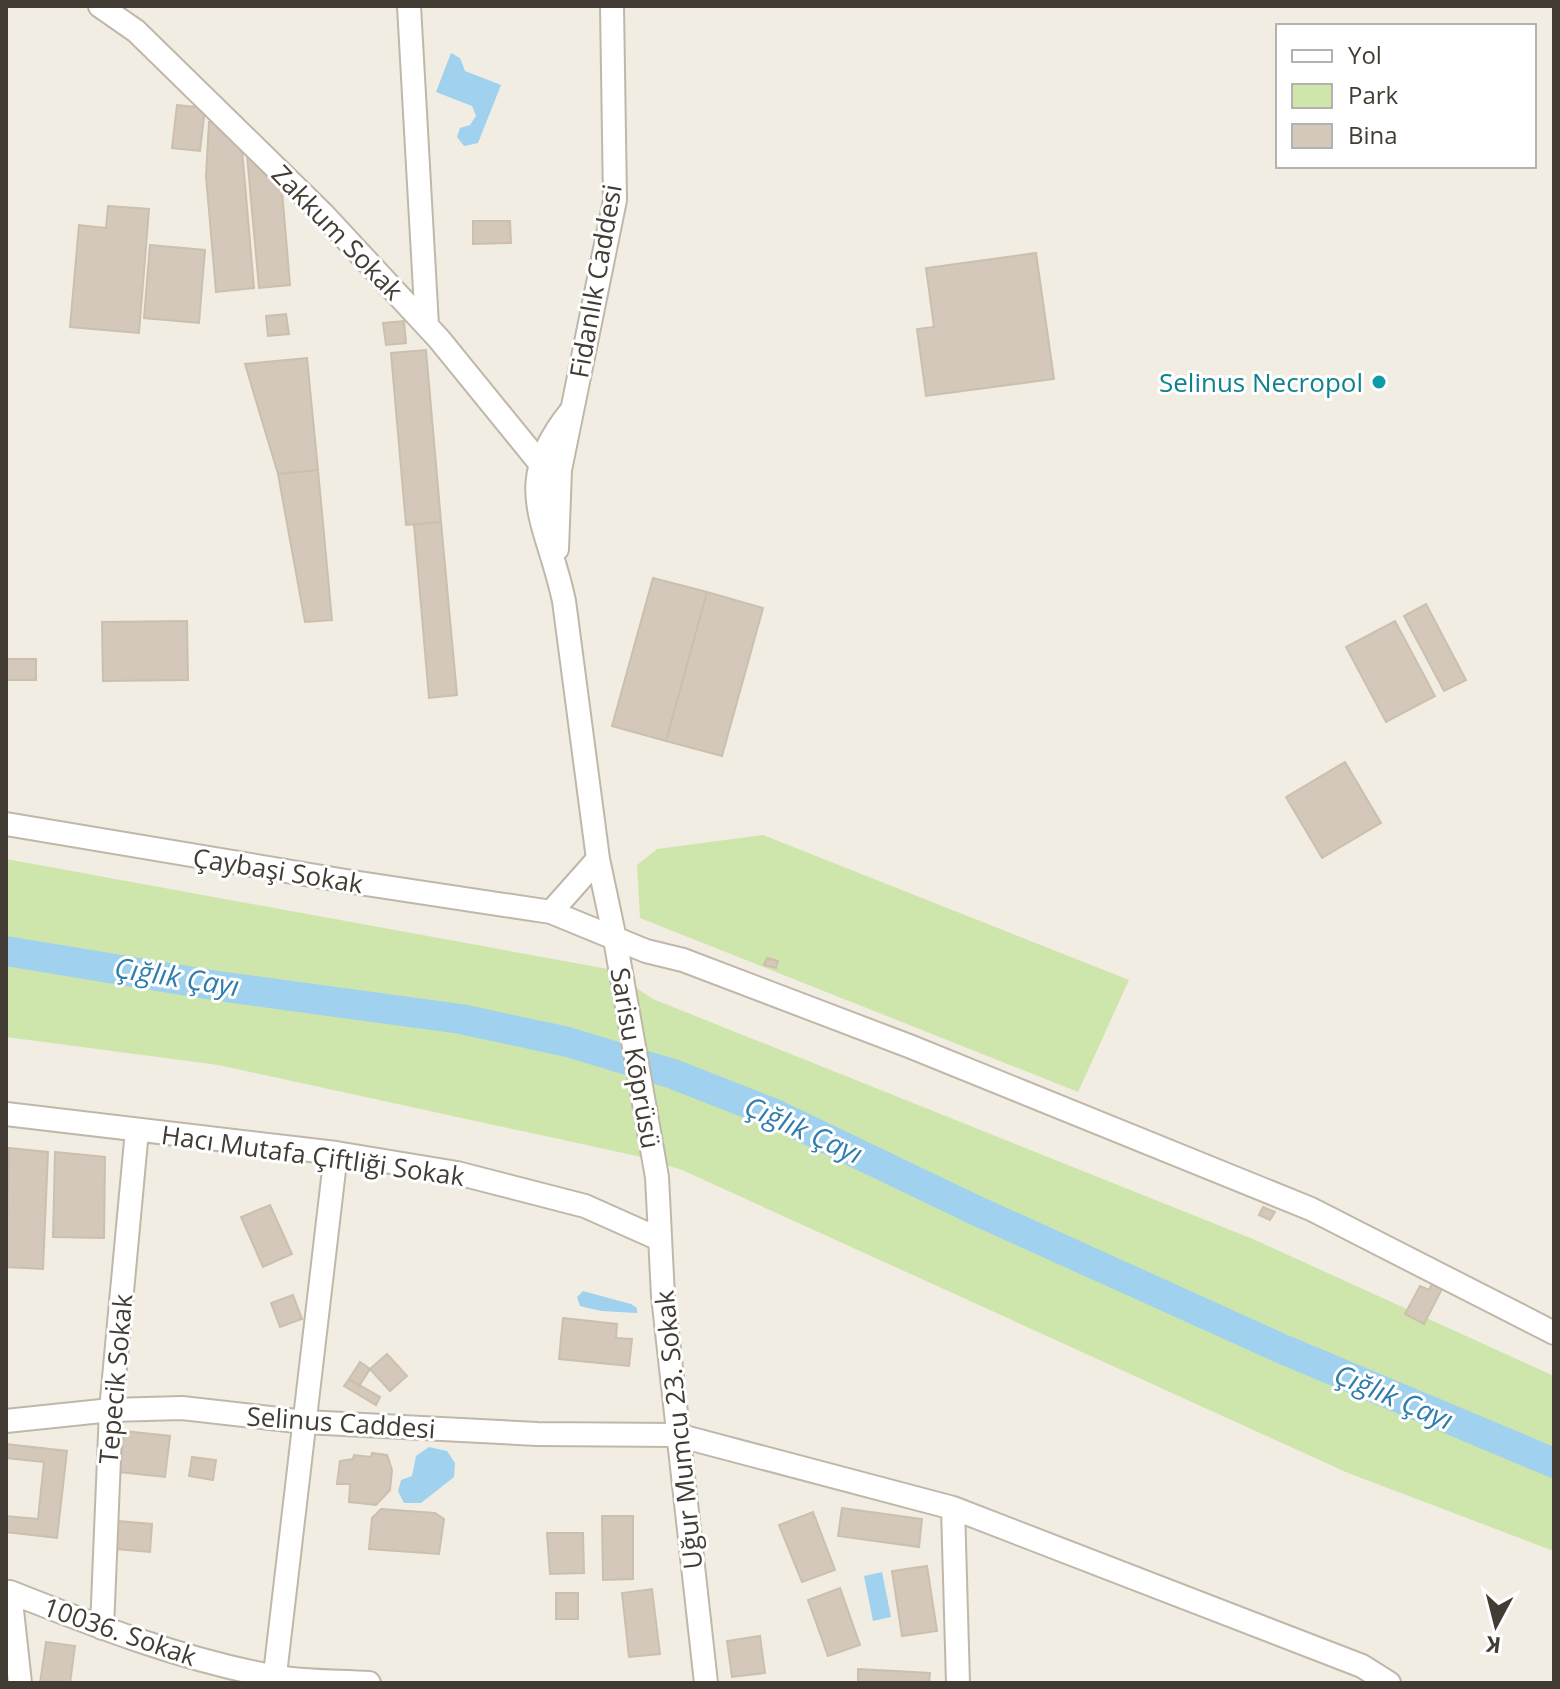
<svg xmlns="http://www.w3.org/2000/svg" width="1560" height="1689" viewBox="0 0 1560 1689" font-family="'Open Sans',sans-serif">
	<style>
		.green { fill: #cee6ac }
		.water { fill: #a0d1ee }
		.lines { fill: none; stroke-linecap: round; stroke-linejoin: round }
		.river { stroke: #a0d1ee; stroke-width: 30 }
		.building { fill: #d3c8b9; stroke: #cdbfad; stroke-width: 2 }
		.minor-casing { stroke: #c0b7a9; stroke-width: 26 }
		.minor { stroke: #fff; stroke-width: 22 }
		.culture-dot { fill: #0f9aa8; stroke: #fff; stroke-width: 3 }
		.labels { text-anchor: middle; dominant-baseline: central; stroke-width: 6; stroke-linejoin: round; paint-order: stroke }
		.street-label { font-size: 26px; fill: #433c34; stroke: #fff }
		.culture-label { font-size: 26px; fill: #0d838f; stroke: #fff; text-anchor: end }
		.water-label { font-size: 28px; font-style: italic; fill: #2f7dad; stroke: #fff }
	</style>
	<rect width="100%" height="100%" fill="#f1ede3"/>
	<path class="green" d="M763,835L1129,980L1078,1092L640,918L637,865L657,849Z
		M6,859L608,969L653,999L1253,1239L1554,1376V1551L1348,1473L682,1170L637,1156L218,1065L6,1037Z"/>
	<path class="water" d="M451,53L460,58L465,71L501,85L478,143L464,146L457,137L460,128L470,125L476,116L472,106L436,92Z
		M583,1291L631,1304L637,1308V1313L601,1311L580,1306L577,1297Z
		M429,1447L447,1451L455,1463L454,1477L421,1503H404L398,1491L401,1480L412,1476L416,1456Z
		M882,1572L891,1617L873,1621L864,1576Z"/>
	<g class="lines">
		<path class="river" d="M6,951L218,986L461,1019L568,1042L673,1074L775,1114L975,1210L1280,1348L1554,1463"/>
	</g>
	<path class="building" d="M177,105L205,108L200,151L172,148Z
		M209,122H216L242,150L254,288L216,292L206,176Z
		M247,155L282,191L290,285L259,288Z
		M108,206L149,209L139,333L70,327L79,225L106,228Z
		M473,221H510L511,243L473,244Z
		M150,245L205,250L199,323L144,318Z
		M1036,253L1054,379L926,396L917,329L934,327L926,268Z
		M286,314L289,334L268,336L266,316Z
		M404,321L406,343L386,345L383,323Z
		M426,350L441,522L406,525L391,353Z
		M307,358L318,470L278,474L245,364Z
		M318,470L332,620L305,622L278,474Z
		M441,522L457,695L429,698L414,525Z
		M653,578L707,592L666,741L612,726Z
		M707,592L763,608L722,756L666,741Z
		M1426,604L1466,680L1444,691L1404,616Z
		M187,621L188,680L103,681L102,622Z
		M1395,621L1435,696L1386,722L1346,647Z
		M6,659H36V680H6Z
		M1345,762L1381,823L1322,858L1286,797Z
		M767,958L778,961L776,968L764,965Z
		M9,1148L48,1152L43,1269L6,1267Z
		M55,1152L105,1157L104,1238L53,1237Z
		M270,1205L292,1254L263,1267L241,1217Z
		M1263,1207L1275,1212L1270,1220L1259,1215Z
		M1432,1284L1442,1289L1424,1324L1405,1314L1420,1286L1429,1290Z
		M293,1295L302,1319L280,1327L271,1303Z
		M563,1318L617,1324L616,1338L632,1339L629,1366L559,1359Z
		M387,1354L407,1376L390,1391L370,1369Z
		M360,1362L370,1369L359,1386L349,1379Z
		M349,1379L380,1397L376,1405L344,1386Z
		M124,1431L170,1436L165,1477L119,1472Z
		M6,1444L67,1451L57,1538L6,1532V1516L38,1519L44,1462L6,1458Z
		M372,1453L387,1455L392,1470L390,1490L376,1505L349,1502L350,1484H337L340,1461L353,1459L354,1455L371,1457Z
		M192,1457L216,1460L213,1480L189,1476Z
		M842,1508L922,1519L919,1547L838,1536Z
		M381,1509L435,1513L444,1519L439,1554L369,1549L372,1518Z
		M813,1512L835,1570L802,1582L779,1525Z
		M602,1516H633V1579L603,1580Z
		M118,1521L152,1524L150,1552L116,1549Z
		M547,1533H583L584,1573L550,1574Z
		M927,1566L937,1631L902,1636L892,1571Z
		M840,1588L860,1645L828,1656L808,1600Z
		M652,1589L660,1654L629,1657L622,1593Z
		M556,1593H578V1619H556Z
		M760,1636L765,1673L732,1677L727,1641Z
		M46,1642L75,1646L70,1683H40Z
		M858,1669L930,1673L929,1683H858Z"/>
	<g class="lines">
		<defs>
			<path id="minor" d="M100,6L136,31L323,214L439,339L539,462L560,470
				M409,6L427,326
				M571,411C510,486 547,520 564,601L598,859L615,939L657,1177L663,1296L706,1683
				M557,549L560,470L615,200L612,6
				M6,824L346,881L551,912
				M598,859L551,912L646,951L683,960L909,1046L1311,1209L1554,1333
				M6,1114L336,1153L457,1173L585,1206L659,1239
				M6,1421L111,1410L182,1408L305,1422L537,1434L677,1435L953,1508L1362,1666L1389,1683
				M953,1508L958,1683
				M102,1628L111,1410L137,1130
				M20,1683L10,1592C96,1626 180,1659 271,1676C303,1682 337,1681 369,1683
				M274,1683L336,1153"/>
		</defs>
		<use href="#minor" class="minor-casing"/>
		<use href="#minor" class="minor"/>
	</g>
	<circle class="culture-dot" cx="1379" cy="382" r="8"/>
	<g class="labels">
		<g class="street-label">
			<text transform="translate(338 232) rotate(46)">Zakkum Sokak</text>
			<text transform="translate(595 281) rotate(-80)">Fidanlık Caddesi</text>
			<text transform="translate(278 870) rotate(9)">Çaybaşi Sokak</text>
			<text transform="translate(636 1058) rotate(80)">Sarisu Kōprüsü</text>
			<text transform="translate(313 1155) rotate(8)">Hacı Mutafa Çiftliği Sokak</text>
			<text transform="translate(115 1379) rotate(-85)">Tepecik Sokak</text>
			<text transform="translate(341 1422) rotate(4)">Selinus Caddesi</text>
			<text transform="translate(678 1430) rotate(-96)">Uğur Mumcu 23. Sokak</text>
			<text transform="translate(120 1631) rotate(19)">10036. Sokak</text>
		</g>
		<g class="culture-label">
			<text x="1363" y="382">Selinus Necropol</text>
		</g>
		<g class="water-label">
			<text transform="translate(177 976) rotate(9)">Çığlık Çayı</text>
			<text transform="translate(804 1129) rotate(24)">Çığlık Çayı</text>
			<text transform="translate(1394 1396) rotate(23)">Çığlık Çayı</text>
		</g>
	</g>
	<rect width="1560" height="1689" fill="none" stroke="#433c34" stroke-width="16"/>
	<rect x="1276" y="24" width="260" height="144" fill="#ffffff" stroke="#b4b1ae" stroke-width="2"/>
	<rect x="1292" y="50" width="40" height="12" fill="#ffffff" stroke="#b4b1ae" stroke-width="2"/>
	<text x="1348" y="64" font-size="24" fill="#433c34">Yol</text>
	<rect x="1292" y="84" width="40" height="24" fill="#cee6ac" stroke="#b4b1ae" stroke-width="2"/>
	<text x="1348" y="104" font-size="24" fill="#433c34">Park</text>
	<rect x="1292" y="124" width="40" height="24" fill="#d3c8b9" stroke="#b4b1ae" stroke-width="2"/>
	<text x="1348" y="144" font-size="24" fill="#433c34">Bina</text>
	<g transform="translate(1496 1625) rotate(187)" stroke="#ffffff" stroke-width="6" paint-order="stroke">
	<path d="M0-6L14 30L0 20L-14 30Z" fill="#433c34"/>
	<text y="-12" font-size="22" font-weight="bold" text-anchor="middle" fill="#433c34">K</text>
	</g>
</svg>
